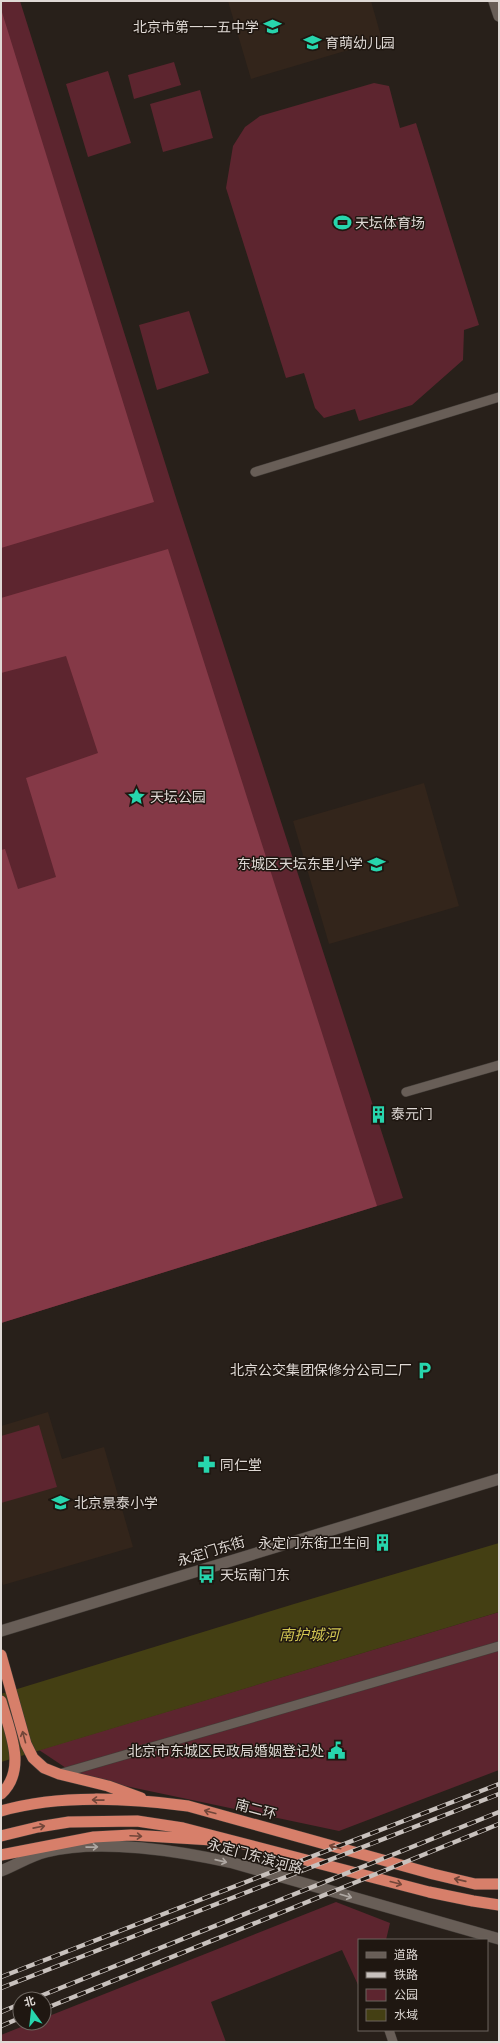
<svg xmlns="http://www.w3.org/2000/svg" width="500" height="2043" viewBox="0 0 500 2043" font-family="'IBM Plex Serif','Noto Sans SC',serif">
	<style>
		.built { fill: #33251b }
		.green { fill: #5d252f }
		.forest { fill: #853947 }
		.water { fill: #443f13 }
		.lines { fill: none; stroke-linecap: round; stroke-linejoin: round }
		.minor-casing { stroke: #423c37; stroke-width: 10 }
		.tertiary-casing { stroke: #423c37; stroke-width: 12 }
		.trunk-casing { stroke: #423c37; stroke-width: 12 }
		.minor { stroke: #685e57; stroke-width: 9 }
		.tertiary { stroke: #685e57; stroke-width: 11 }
		.trunk { stroke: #d77f6a; stroke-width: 11 }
		.rail-casing { stroke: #c8c1bd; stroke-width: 4.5 }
		.rail { stroke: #1f1711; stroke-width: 3; stroke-dasharray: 9; stroke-linecap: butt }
		.oneway { stroke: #724639 }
		.oneway2 { stroke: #afa8a3 }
		.labels { text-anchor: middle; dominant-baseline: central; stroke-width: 3; stroke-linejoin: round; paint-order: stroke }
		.poi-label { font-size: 14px; fill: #dfd9d5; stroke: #1f1711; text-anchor: start }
		.street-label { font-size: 14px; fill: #dfd9d5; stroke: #1f1711 }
		.water-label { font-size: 15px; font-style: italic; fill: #d1c552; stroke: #1f1711 }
	</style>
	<rect width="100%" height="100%" fill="#28201a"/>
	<path class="built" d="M228,1H371L382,40L251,79Z
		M424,783L459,906L329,944L293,821Z
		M48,1412L62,1459L104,1447L133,1547L3,1585L1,1579V1426Z"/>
	<path class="green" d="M1,1H20L177,501L403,1198L1,1323Z
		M174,62L181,85L134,99L128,75Z
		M108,71L131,143L88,157L66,84Z
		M374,83L389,86L400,128L416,123L479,325L464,330L463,360L412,405L359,421L355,409L324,418L315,408L304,373L286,378L226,188L233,146L245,127L260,116Z
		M200,90L213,138L163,152L150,104Z
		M189,311L209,373L157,390L139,325Z
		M39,1425L57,1487L1,1503V1436Z
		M499,1612V1770L339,1831L78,1776L39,1750Z
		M336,1902L390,1923L386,1940H359V1987L342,1950L211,2002L226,2042H1V2035L31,2023H44V2018Z"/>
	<path class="forest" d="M1,9L154,502L1,548Z
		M168,549L377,1206L1,1323V850L5,849L18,889L56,877L26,778L98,753L66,656L1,673V598Z"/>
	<path class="water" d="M499,1543V1612L1,1762V1694L294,1604Z"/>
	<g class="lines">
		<defs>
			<path id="minor" d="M255,472L499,397
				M406,1092L499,1065
				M59,1774L499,1646
				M389,2030L393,2042"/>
			<path id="tertiary" d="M494,1L499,16
				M1,1631L499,1479
				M1,1871C16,1865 30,1856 46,1852C99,1838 180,1851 233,1863L499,1939"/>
			<path id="trunk" d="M1,1655L26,1744L33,1758L44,1768L59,1774L108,1786L141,1798
				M1,1701C9,1730 28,1769 1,1794
				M1,1811C60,1794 128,1798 188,1806L433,1874L475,1884H499
				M1,1836L38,1827L69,1822L137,1821L183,1828L429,1892L473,1901L499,1905
				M1,1855L94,1837L131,1835L212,1840"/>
		</defs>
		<use href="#minor" class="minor-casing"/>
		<use href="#tertiary" class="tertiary-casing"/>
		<use href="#trunk" class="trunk-casing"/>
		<use href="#minor" class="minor"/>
		<use href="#tertiary" class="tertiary"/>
		<use href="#trunk" class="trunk"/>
		<defs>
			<path id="rail" d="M1,1977L499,1784
				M1,1988L499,1794
				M33,1999L499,1812
				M44,2009L499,1824
				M1,2012L20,2004
				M1,2026L20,2018"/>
		</defs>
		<use href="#rail" class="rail-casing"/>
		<use href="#rail" class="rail"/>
	</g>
	<defs><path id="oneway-shaft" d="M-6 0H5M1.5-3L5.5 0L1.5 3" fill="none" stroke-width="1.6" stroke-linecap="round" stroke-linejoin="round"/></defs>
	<g class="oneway">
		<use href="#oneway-shaft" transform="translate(24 1737) rotate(-105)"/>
		<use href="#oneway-shaft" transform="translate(98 1800) rotate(-179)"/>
		<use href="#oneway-shaft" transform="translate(210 1812) rotate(-165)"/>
		<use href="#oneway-shaft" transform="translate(39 1827) rotate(-11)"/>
		<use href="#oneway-shaft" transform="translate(136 1836) rotate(3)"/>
		<use href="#oneway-shaft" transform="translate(335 1847) rotate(-164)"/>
		<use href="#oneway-shaft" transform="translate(460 1880) rotate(-167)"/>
		<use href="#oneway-shaft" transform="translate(396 1883) rotate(15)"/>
	</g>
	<g class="oneway2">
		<use href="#oneway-shaft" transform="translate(92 1847) rotate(-1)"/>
		<use href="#oneway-shaft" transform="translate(221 1861) rotate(13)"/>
		<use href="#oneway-shaft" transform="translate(346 1896) rotate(16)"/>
	</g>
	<defs>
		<symbol id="school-bare" viewBox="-9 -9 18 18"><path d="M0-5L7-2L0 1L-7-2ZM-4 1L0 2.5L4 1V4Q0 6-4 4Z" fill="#27d5ad" stroke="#1f1711" stroke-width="2.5" paint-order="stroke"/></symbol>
		<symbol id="stadium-bare" viewBox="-9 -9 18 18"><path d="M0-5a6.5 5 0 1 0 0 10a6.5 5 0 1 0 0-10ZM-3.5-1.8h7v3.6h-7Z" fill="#27d5ad" stroke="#1f1711" stroke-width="2.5" paint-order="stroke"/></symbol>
		<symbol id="sight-bare" viewBox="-9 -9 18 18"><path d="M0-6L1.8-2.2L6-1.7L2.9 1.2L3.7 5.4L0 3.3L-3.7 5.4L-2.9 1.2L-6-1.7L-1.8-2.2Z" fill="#27d5ad" stroke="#1f1711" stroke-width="2.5" paint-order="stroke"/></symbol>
		<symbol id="building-bare" viewBox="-9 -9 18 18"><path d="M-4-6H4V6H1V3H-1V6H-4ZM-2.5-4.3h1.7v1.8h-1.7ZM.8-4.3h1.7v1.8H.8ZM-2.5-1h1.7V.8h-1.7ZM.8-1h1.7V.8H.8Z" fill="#27d5ad" stroke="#1f1711" stroke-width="2.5" paint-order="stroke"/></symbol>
		<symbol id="parking-bare" viewBox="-9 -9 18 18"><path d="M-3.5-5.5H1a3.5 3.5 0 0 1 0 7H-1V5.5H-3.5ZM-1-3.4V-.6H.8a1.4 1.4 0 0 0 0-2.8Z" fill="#27d5ad" stroke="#1f1711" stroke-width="2.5" paint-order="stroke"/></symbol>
		<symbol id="pharmacy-bare" viewBox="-9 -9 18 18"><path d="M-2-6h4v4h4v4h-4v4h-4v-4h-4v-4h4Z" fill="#27d5ad" stroke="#1f1711" stroke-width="2.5" paint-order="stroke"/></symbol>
		<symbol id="bus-bare" viewBox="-9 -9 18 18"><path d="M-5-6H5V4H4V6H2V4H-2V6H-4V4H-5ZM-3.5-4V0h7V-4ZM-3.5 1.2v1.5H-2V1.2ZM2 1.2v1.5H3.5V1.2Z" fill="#27d5ad" stroke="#1f1711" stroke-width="2.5" paint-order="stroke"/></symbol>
		<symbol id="civic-bare" viewBox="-9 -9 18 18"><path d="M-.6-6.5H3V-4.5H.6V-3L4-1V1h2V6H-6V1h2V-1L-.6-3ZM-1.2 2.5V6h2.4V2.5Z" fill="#27d5ad" stroke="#1f1711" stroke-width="2.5" paint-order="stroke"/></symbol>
	</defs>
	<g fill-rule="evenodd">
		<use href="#school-bare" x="260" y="14" width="25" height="25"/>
		<use href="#school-bare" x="300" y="30" width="25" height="25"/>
		<use href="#stadium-bare" x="330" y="210" width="25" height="25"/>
		<use href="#sight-bare" x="124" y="784" width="25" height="25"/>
		<use href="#school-bare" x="364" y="852" width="25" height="25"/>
		<use href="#building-bare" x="366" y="1102" width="25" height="25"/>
		<use href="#parking-bare" x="412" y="1358" width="25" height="25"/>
		<use href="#pharmacy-bare" x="194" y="1452" width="25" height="25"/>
		<use href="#school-bare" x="48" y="1490" width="25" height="25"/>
		<use href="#building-bare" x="370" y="1530" width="25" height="25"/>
		<use href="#bus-bare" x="194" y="1562" width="25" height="25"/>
		<use href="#civic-bare" x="324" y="1738" width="25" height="25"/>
	</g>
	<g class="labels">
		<g class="poi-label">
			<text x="259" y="27" text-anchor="end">北京市第一一五中学</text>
			<text x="325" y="43">育萌幼儿园</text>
			<text x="355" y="223">天坛体育场</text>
			<text x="150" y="797">天坛公园</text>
			<text x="363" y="864" text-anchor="end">东城区天坛东里小学</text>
			<text x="391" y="1114">泰元门</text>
			<text x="412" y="1370" text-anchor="end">北京公交集团保修分公司二厂</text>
			<text x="220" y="1465">同仁堂</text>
			<text x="74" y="1503">北京景泰小学</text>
			<text x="370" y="1543" text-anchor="end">永定门东街卫生间</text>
			<text x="220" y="1575">天坛南门东</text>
			<text x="324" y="1751" text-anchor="end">北京市东城区民政局婚姻登记处</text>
		</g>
		<g class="street-label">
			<text transform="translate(211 1551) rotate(-17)">永定门东街</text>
			<text transform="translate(256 1809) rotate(15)">南二环</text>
			<text transform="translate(255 1856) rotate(15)">永定门东滨河路</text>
		</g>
		<g class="water-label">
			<text x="309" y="1634">南护城河</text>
		</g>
	</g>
	<rect width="500" height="2043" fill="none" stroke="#dfd9d5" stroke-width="4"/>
	<rect x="358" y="1939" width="130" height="92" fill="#1f1711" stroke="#6c655f"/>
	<rect x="366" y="1952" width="20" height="6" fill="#685e57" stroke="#6c655f"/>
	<text x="394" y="1959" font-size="12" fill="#dfd9d5">道路</text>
	<rect x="366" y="1972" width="20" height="6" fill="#c8c1bd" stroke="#6c655f"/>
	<text x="394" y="1979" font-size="12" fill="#dfd9d5">铁路</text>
	<rect x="366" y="1989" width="20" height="12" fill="#5d252f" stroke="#6c655f"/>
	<text x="394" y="1999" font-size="12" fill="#dfd9d5">公园</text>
	<rect x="366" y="2009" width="20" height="12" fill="#443f13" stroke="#6c655f"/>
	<text x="394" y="2019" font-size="12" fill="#dfd9d5">水域</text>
	<g transform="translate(32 2011) rotate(345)"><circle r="19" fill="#1f1711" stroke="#6c655f"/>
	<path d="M0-3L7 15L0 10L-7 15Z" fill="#27d5ad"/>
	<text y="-6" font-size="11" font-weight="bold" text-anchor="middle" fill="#dfd9d5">北</text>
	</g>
</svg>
